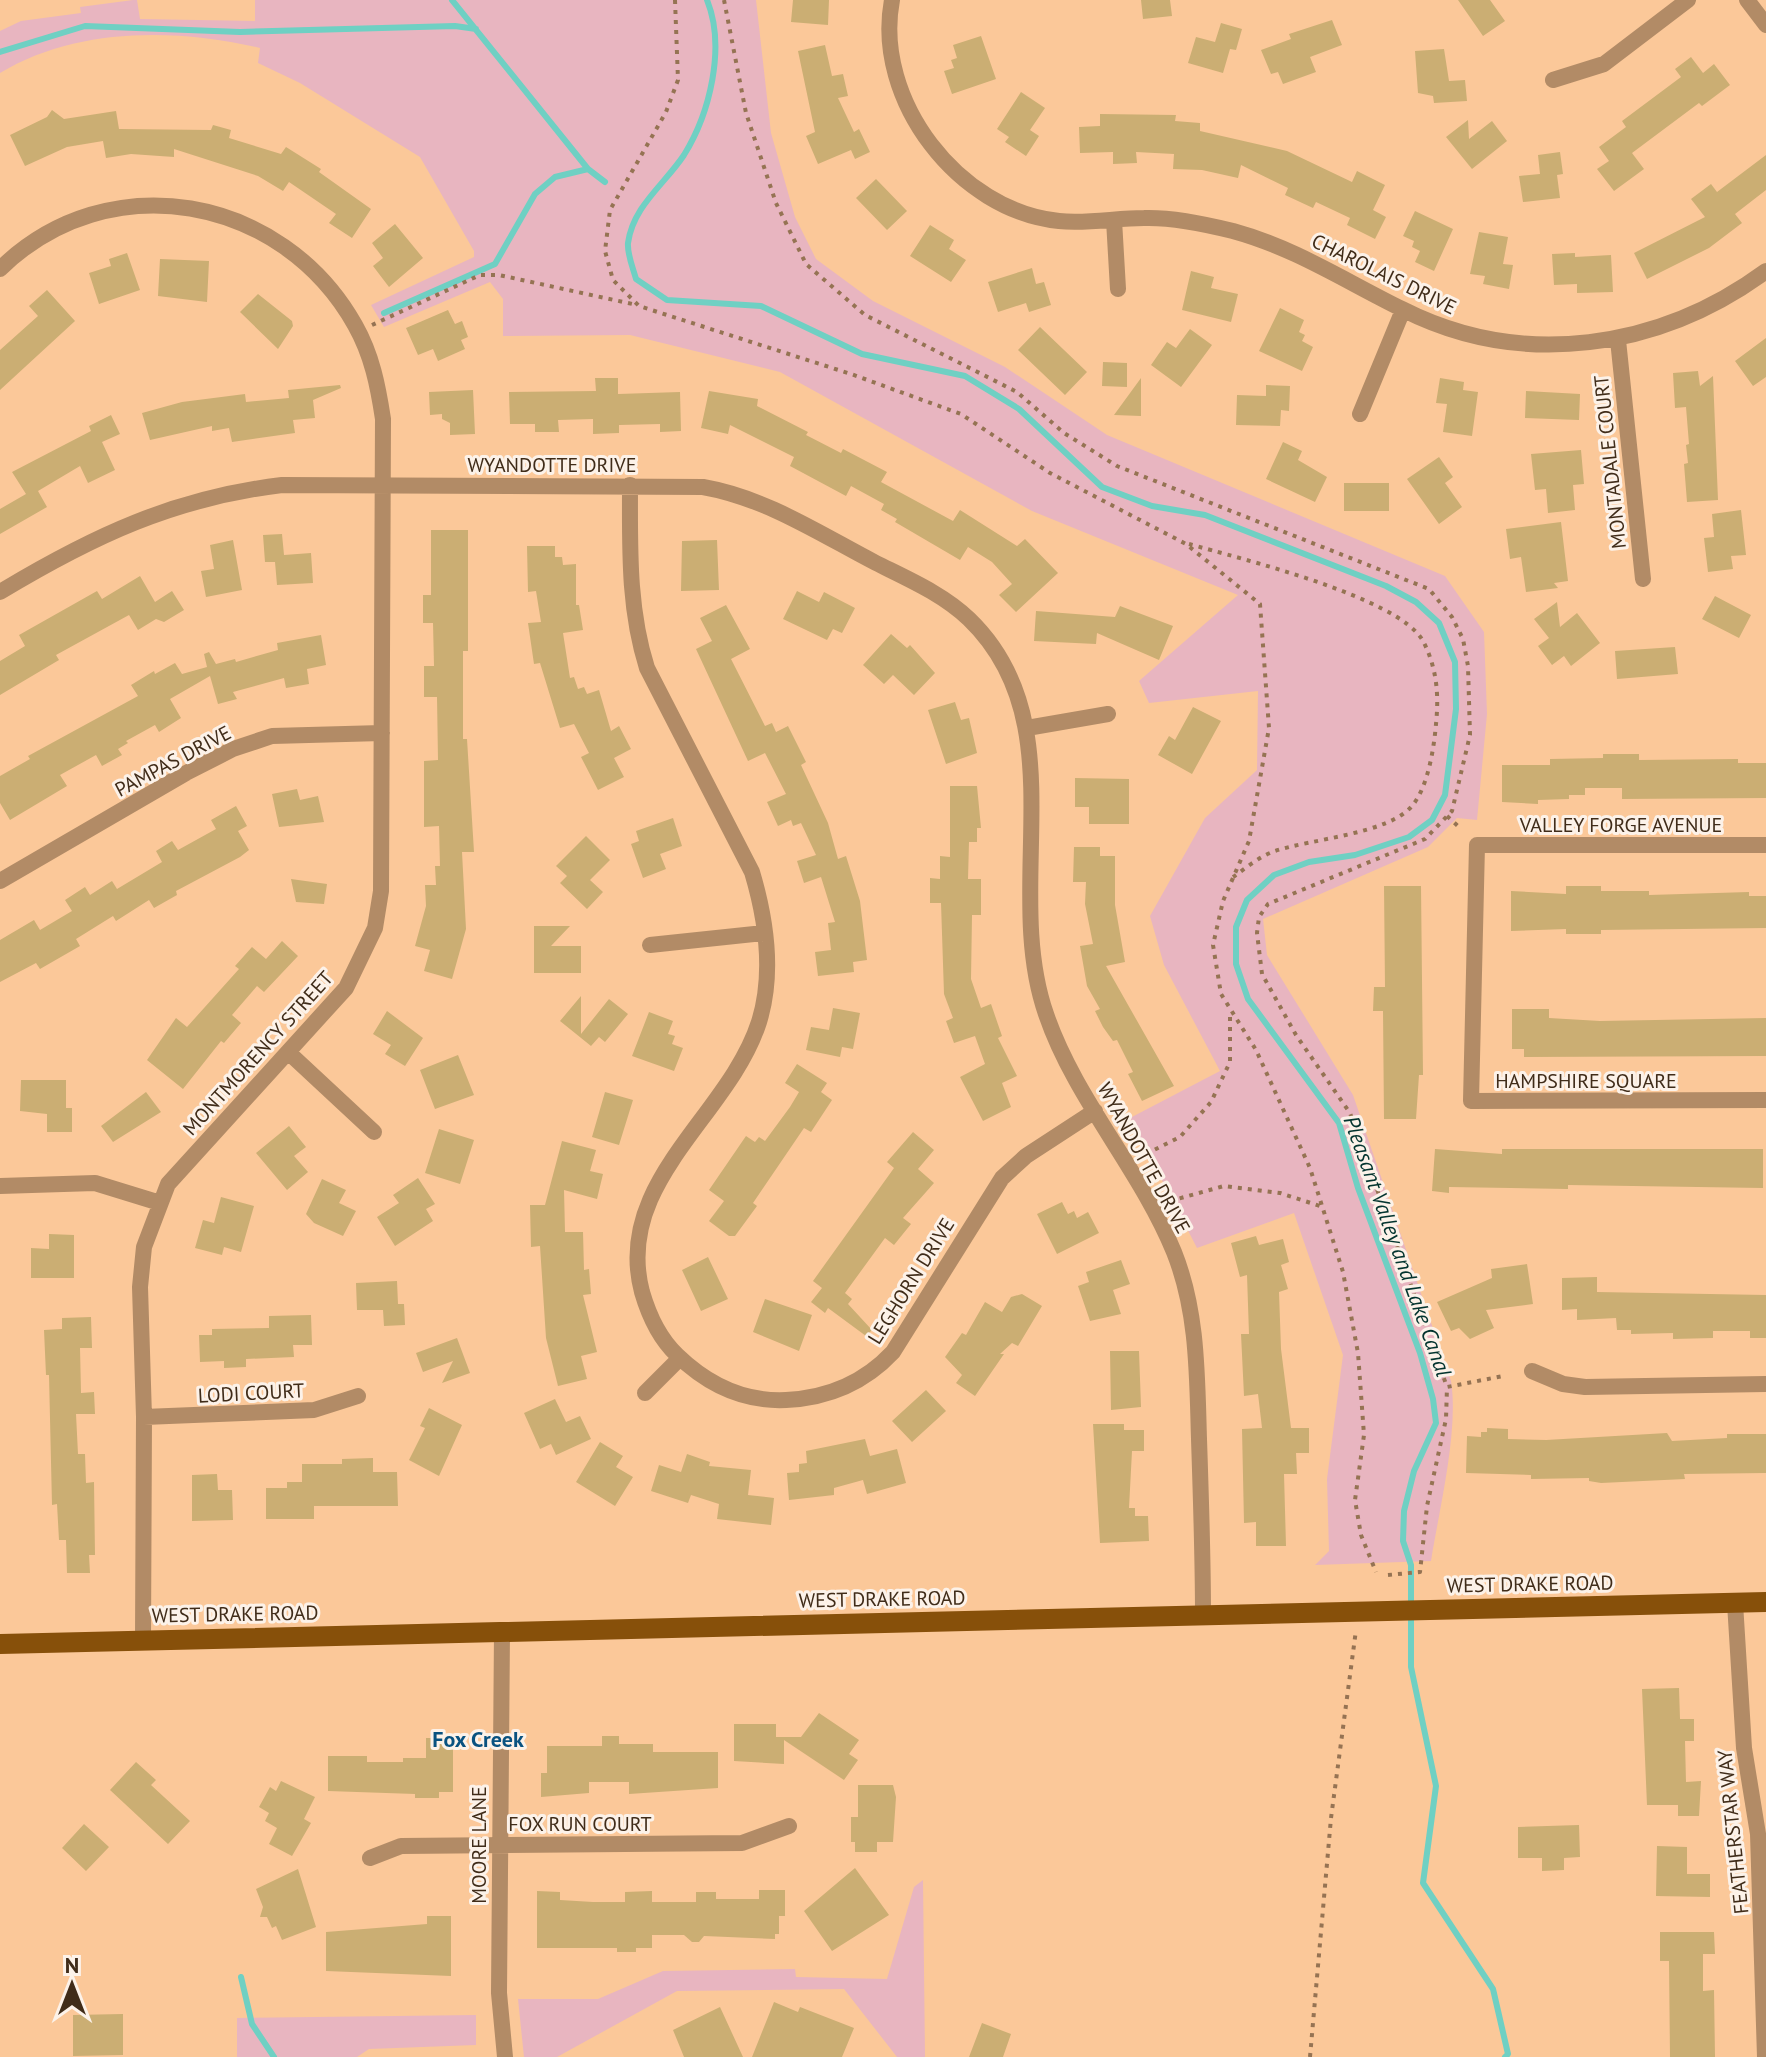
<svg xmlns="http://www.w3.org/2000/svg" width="1766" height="2057" viewBox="0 0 1766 2057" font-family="'PT Sans',sans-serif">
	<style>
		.green { fill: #e8b5c0 }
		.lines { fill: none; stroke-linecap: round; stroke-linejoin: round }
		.stream { stroke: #6fd0c3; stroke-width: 6 }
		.building { fill: #cbae73 }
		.path { stroke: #957353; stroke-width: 4; stroke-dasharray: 4 6; stroke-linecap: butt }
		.minor { stroke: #b28b66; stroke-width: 16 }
		.primary { stroke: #87500a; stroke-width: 20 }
		.labels { text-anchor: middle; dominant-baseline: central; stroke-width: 6; stroke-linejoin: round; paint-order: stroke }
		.street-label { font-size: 20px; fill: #402c19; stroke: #fcf2e9 }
		.water-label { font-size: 22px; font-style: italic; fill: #03342f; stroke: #fcf2e9 }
		.neighbourhood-label { font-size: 22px; font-weight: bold; fill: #095280; stroke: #fcf2e9 }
	</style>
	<rect width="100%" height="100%" fill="#fbc899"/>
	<path class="green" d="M133,0H137L140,19L255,21V0H756L771,133L795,217L816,259L873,301L1005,367L1107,435L1445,576L1484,632L1487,714L1477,820L1457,818L1428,847L1263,919L1267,955L1353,1095L1451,1381C1459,1431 1439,1510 1431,1561L1315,1565L1329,1551L1327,1479L1343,1355L1294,1213L1197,1248L1130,1118L1220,1071L1164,965L1150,916L1205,818L1257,770L1258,691L1149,703L1139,681L1238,595L1032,511L780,372L630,335L503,336V299L490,282L384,327L371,305L474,257V251L420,157L300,83L258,63L260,48C176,28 76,27 0,73V31L21,21L81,13L80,7Z
		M923,1880L925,2057H897L844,1989L677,1991L557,2057H524L518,1999H598L663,1971L795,1969L796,1977L887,1979L914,1887Z
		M476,2015V2045L369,2049L357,2057H237V2018Z"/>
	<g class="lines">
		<path class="stream" d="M452,0L588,169L605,182
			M707,0C726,47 710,113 684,155C665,184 633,206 628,243C627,254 633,268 636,279L667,300L761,306L862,354L965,376L1019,409L1102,487L1152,506L1205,515L1386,586L1416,602L1439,623L1455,662L1456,709L1445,795L1432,820L1409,837L1355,855L1309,862L1274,875L1247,900L1236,927V964L1248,999L1339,1123L1358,1188L1420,1353L1433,1399L1436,1423L1414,1471L1404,1511L1403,1541L1411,1565V1667L1436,1786L1423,1883L1493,1989L1508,2054L1505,2057
			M0,52L85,26L240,32L455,26L476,29
			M384,313L495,264L535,194L555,177L588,169
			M241,1977L252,2024L274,2057"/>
	</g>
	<path class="building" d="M793,0H829L828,25L791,22Z
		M1141,0H1170L1172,16L1143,19Z
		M1458,0H1490L1505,21L1483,36Z
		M1332,20L1342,45L1310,57L1316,72L1283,84L1278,72L1271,74L1261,50L1291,39L1289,34Z
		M1221,23L1242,29L1236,50L1230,49L1223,73L1188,63L1196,37L1215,42Z
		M981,36L996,79L952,94L944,71L954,68L951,60L957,58L953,45Z
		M825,45L832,76L843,74L848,96L838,98L854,132L859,129L870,152L855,159L851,150L818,164L806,136L815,132L798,51Z
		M1444,49L1449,81L1465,80L1467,101L1434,103L1433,96L1418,93L1415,51Z
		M1691,57L1703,73L1714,64L1730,85L1702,106L1699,103L1632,153L1644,169L1614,191L1597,169L1609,161L1599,147L1626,127L1622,121L1681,77L1675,69Z
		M1021,92L1045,108L1030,130L1039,136L1026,156L1005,142L1009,137L997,129Z
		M52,110L64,119L116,111L119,129L211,130L213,125L231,130L229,138L281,154L286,147L321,169L319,172L371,209L352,238L329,223L336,214L289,182L283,191L258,176L174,149V157L131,154L106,158L103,141L67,147L25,166L10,135L47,117Z
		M1100,114L1176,115L1175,121L1200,123V131L1287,151L1352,182L1357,171L1385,185L1373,210L1386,217L1375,239L1347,225L1350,218L1316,202L1313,208L1285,195L1288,188L1241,165L1238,178L1202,170L1173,169L1174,154L1136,152L1137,163L1113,164V152L1080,153L1079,127L1100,126Z
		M1468,120L1469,139L1492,121L1507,141L1472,169L1446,137Z
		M1560,152L1563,174L1557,175L1560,198L1523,202L1519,176L1540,174L1538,155Z
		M1766,155V190L1735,214L1742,223L1709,248L1647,279L1634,253L1705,217L1691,199L1711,184L1717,192Z
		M876,179L907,211L887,230L856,198Z
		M1415,211L1453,229L1434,271L1415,262L1420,251L1412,247L1414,241L1403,236Z
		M395,224L423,258L389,287L373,266L383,258L372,243Z
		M930,225L954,240L949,249L966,260L951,282L910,256Z
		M1479,232L1508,237L1503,264L1513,265L1509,289L1483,284L1485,276L1470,274Z
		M127,253L140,290L99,304L89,273L111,266L109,259Z
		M1575,253V257L1611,255L1613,292L1577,293V284L1554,285L1552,254Z
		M160,259L209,261L207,302L158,296Z
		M1032,268L1036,284L1044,282L1051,305L1029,312L1026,303L998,312L988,282Z
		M1191,271L1214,277L1211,288L1238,294L1231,322L1182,310Z
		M47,290L75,321L0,390V350L38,316L29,306Z
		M258,294L292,321L293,326L278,349L240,312Z
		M1280,308L1304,320L1299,332L1305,335L1302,341L1313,347L1302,371L1259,351Z
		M448,310L455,324L462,321L468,337L461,340L465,349L438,361L433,349L418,355L406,328Z
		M1040,327L1087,372L1065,395L1018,350Z
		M1190,329L1212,345L1181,387L1151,365L1167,342L1176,348Z
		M1766,338V377L1753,386L1735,361Z
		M1103,362L1127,363V387L1102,386Z
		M1698,371L1700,386L1713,376L1718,500L1687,502L1684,464L1688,463L1686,445L1689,444L1686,407L1675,408L1673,373Z
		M595,378H618V394L680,392L681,431L660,432V424L619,425V433L593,434V419L558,420L559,432H535V424H510L509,392L596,391Z
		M1141,378V416L1114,415Z
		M1440,378L1464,382L1463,390L1478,392L1472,436L1443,432L1447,404L1436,403Z
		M340,385L341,388L313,400L315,418L293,420L295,433L232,442L229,428L212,431V426L150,440L142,413L182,402L245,394L246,402L289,398L288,390Z
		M1266,385L1290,386L1289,411L1281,410L1280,426L1236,425L1237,395L1266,396Z
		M473,390L475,434L450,435V423L442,419V414L430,415L429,392Z
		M709,391L758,399L757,406L808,432L806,435L841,453L843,449L887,472L881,482L953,521L960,510L1017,546L1025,539L1058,573L1016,612L999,595L1012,584L992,562L968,547L960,560L895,522L897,519L881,510L884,504L851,486L846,496L790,466L794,457L730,425L728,434L701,428Z
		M1526,391L1580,394L1579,420L1525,418Z
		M111,415L120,434L102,442L115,470L88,483L80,466L38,491L47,507L0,534V509L26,494L12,472L91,431L89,426Z
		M1283,442L1302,451L1298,460L1327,477L1315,502L1266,479Z
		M1581,450L1584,484L1573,485L1575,510L1548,513L1546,489L1535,490L1531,454Z
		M1439,457L1453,477L1445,483L1462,507L1439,524L1407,479Z
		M1344,483H1389V511H1344Z
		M1741,510L1746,555L1731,556L1733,569L1708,572L1704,538L1714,537L1712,514Z
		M1561,522L1568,581L1554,583L1558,588L1526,592L1521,557L1510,559L1506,529Z
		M431,530H468V651H463V739H467L474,852H462L466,929L452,979L424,971L430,950L415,946L426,906L425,885H436L435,866H440L439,826L424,827V761L438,760L437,697H424V666H434L433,623H423V595H431Z
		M282,534L284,555L311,553L313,583L277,585L275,562H265L263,535Z
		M233,540L242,590L206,597L201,571L214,569L210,545Z
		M717,540L719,590L681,591L682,541Z
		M527,546H555V557H562L563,565L576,564V605H579L583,630L563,633L570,678L574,677L578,689L584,687L587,694L599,690L611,731L619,726L631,749L614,758L624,777L598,790L581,757L589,753L574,724L560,728L540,663L534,664L528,623L541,622L536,591L528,592Z
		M140,576L155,602L172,591L184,610L164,622L156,619L138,630L129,615L56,655L59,660L0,695V661L25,646L19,635L97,591L102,599Z
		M797,591L819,602L824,592L855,608L842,633L833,629L827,640L783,619Z
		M1715,596L1751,615L1739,638L1702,619Z
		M1557,602L1560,627L1577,613L1600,643L1571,666L1564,656L1552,665L1538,646L1549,638L1534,619Z
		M726,605L750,649L731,659L765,726L772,723L776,732L788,726L806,762L801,765L828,823L838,859L846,856L860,901L867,960L853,962L854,972L818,976L815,952L831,950L828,923L835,922L821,877L804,883L797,861L816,855L801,823L793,826L791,820L778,826L767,802L786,794L765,753L748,761L696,649L712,641L700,618Z
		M1120,606L1173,626L1159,660L1097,633L1096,644L1034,641L1036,611L1115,617Z
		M891,634L907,648L910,645L935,673L914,695L893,675L884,684L863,665Z
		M321,635L326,665L307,669L309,684L286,688L284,678L233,692L237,699L218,704L210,676L170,699L181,718L159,732L155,725L126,741L128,743L118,749L122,755L102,766L96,755L60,775L67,786L10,820L0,803V776L30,759L28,756L138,696L131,685L154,671L155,674L175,663L182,674L207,667L204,654L209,652L216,664L235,659L236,662L278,650L277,643Z
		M1675,647L1678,674L1617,679L1615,651Z
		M955,702L961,720L969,718L977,753L946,764L928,710Z
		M1193,707L1221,721L1192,774L1158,755L1169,736L1175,740Z
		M1603,754H1639V760L1738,759V763H1766V798L1622,799V788H1585V795H1569V799L1538,800V804L1502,802V765H1550V759L1603,758Z
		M1075,778L1129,779V824H1089V807H1075Z
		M950,786H977L981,828H977V842H969L968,879H981V915H972L971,979L981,1008L991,1004L1002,1036L998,1038L1017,1076L1002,1083L1011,1107L983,1121L960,1077L985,1064L975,1036L954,1043L946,1021L953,1018L944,994L941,903H930V878L940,879V856L950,857Z
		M297,789L300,800L318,796L324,822L279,827L272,794Z
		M236,806L247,826L238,831L249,850L240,857L176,891L177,895L154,908L149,900L116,921L113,916L76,939L80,946L40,969L36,963L0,982V940L34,920L40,930L72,911L65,900L85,887L90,895L112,881L117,889L162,862L156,851L172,841L178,850L216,829L211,820Z
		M673,818L682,846L660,854L666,869L643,878L631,844L639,841L636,831Z
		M586,836L610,860L590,880L603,892L587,909L560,883L567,876L556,866Z
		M1074,847H1100V856H1115V905L1125,962L1106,966L1174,1086L1142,1101L1128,1074L1133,1072L1117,1040L1113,1041L1103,1027L1095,1011L1100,1009L1087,986L1080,946L1093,944L1085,904L1086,882H1073Z
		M291,879L327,884L324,904L296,902Z
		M1384,886H1421L1423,1075H1419L1416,1119H1384L1383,1011H1373L1374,987H1385Z
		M1566,886H1601V891H1649V895L1749,892V896H1766V928L1601,930V934H1566V929L1511,931V891L1566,894Z
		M534,926H570L551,946H581V973H534Z
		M282,941L298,956L264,992L257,986L232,1015L241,1023L224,1043L221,1041L183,1089L147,1060L176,1018L187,1027L239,969L235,966L252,947L266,959Z
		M581,996V1034L609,999L628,1014L605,1042L599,1037L591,1046L560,1021Z
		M833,1008L860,1013L853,1049L842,1047L840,1057L806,1050L811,1027L829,1030Z
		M1512,1009H1549V1018L1600,1021L1766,1018V1056L1524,1057V1049H1512Z
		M387,1011L423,1038L405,1066L385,1054L391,1045L373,1034Z
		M649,1012L673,1021L668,1034L675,1036L672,1044L683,1048L674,1071L632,1056Z
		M458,1055L474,1095L435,1109L420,1070Z
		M797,1064L827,1083L821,1092L832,1100L811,1132L804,1128L753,1203L757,1206L735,1236H729L709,1221L724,1201L709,1190L746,1136L755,1142L759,1137L765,1141L790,1107L799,1092L785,1083Z
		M21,1080H66V1108H72V1132H47V1114L20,1111Z
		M146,1092L161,1112L113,1142L101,1126Z
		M605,1092L633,1100L619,1145L592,1137Z
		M289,1126L306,1147L294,1156L308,1172L287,1190L256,1153Z
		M439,1129L474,1140L460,1184L425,1173Z
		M913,1132L934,1150L918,1169L934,1183L903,1218L911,1224L894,1245L885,1238L845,1293L852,1299L848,1304L872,1330L866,1336L828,1308L825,1313L811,1302L822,1288L813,1281L894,1168L887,1162Z
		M562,1141L596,1150L590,1171L603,1174L597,1199L564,1190L565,1232H583L584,1270L589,1269L591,1294L583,1295L597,1352L581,1356L587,1379L558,1386L546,1338L540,1246L531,1247L530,1205H545Z
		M1435,1149L1502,1154V1149H1763V1188L1568,1185V1189L1449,1187V1193L1432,1191Z
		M418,1178L435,1204L426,1209L433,1221L395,1246L377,1217L399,1203L393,1195Z
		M322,1179L346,1190L339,1203L356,1211L343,1236L314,1223L306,1214Z
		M221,1197L254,1206L241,1252L224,1247L222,1255L195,1248L203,1220L214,1223Z
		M1062,1202L1068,1214L1074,1211L1077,1218L1088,1212L1099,1233L1057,1254L1037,1214Z
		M49,1234L74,1235V1278H31V1248L49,1249Z
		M1256,1236L1259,1245L1283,1239L1289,1262L1281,1265L1288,1289L1279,1292L1281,1349L1291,1428H1309V1453H1296L1297,1474H1284L1286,1546H1256V1522L1244,1523L1242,1429L1262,1428L1258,1394L1244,1396L1241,1334H1249L1247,1275L1240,1277L1231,1243Z
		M708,1257L728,1299L701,1311L682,1270Z
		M1121,1260L1130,1284L1113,1290L1121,1314L1090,1321L1078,1286L1089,1282L1086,1272Z
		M1527,1264L1533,1304L1486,1310L1494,1328L1470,1339L1459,1328L1451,1331L1437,1302L1492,1278L1491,1269Z
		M1597,1277V1292L1766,1295V1338H1750V1331H1713V1338L1673,1339V1333L1631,1334V1330H1617L1616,1318L1577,1320V1309L1562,1310V1278Z
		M397,1281L398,1304H404L405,1325L384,1326L383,1310H357L356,1283Z
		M1022,1294L1042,1306L1018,1346L1012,1343L1000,1354H1004L975,1396L956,1383L962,1375L945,1357L962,1333L966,1335L985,1302L1002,1312L1011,1297Z
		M765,1299L812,1315L799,1351L753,1332Z
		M311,1315L312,1345H293L294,1357L246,1359V1367L224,1368V1361L200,1362L199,1335H212V1329L269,1328V1316Z
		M91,1317L92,1348H80L81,1393L94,1392L95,1414H76L78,1454H85L86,1483L94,1482L95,1555H89L90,1573H67L66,1540H59L57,1504L52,1505L49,1375H46L44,1330L62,1329V1318Z
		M457,1338L470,1373L442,1383L453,1361L423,1372L416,1353Z
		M1110,1351H1139L1141,1407L1111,1410Z
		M926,1390L946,1411L912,1442L892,1421Z
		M555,1399L566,1422L580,1416L591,1439L556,1455L551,1444L540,1449L524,1413Z
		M429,1408L462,1425L439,1476L409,1460L425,1428L420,1426Z
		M1093,1424H1124V1430H1144V1451H1132L1129,1508H1135V1516H1148L1149,1541L1100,1543Z
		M1487,1428L1508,1429V1439L1546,1440L1667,1433L1672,1441L1727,1438V1434H1766V1473L1684,1474L1685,1479L1601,1483L1589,1481V1478L1531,1479V1475L1466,1473L1467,1436L1481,1437V1432H1487Z
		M865,1439L870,1456L897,1449L906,1483L867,1494L863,1480L834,1488V1495L789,1500L787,1473L799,1472V1464L807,1463L806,1451Z
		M600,1442L623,1456L616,1467L633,1477L615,1506L576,1482Z
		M687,1454L710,1462L709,1466L751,1470L748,1495L774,1498L771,1525L717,1519L719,1504L691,1495L688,1503L651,1491L659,1465L681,1472Z
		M373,1458V1472H397L398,1506H314V1519H266V1488H287V1482H302V1464H342V1459Z
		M217,1474L218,1490H232L233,1520L192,1521V1475Z
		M1679,1688L1680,1719H1694V1741H1685L1686,1782L1701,1781L1699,1816H1678V1805H1647L1642,1689Z
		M819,1713L859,1740L849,1754L858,1760L844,1780L784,1740V1764L734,1761V1724H776V1737H801Z
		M602,1736H619V1744H653V1752H718V1788L629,1794V1782H589V1793L541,1797V1773H547V1746H602Z
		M426,1738H453V1792H439V1798H415V1794L328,1791V1756H367V1762H403V1758H426Z
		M136,1762L156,1780L151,1785L190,1821L168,1844L110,1790Z
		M281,1781L315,1797L304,1819L311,1823L292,1856L269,1844L277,1828L265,1821L269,1813L259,1807L270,1787L276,1791Z
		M858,1785H893L896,1797L893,1842H877V1852H855V1842H851V1817H858Z
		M84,1824L109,1847L86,1871L62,1848Z
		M1579,1825L1580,1857L1564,1858V1870L1542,1871V1858H1518V1827Z
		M1657,1846L1687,1847V1874H1710V1897L1656,1896Z
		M855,1868L889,1915L832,1951L804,1911Z
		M298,1869L316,1927L282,1940L276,1926L272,1928L267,1917H260L263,1907L256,1889Z
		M759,1890H785V1916H779V1934H775V1939L704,1936L699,1942H692L684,1935H652V1948H636V1952H617V1948H537V1891L560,1892V1900L593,1902H625V1892L652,1891V1902H696V1892H716V1899H759Z
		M427,1916H451V1976L326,1971V1932L427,1924Z
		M1660,1932H1714L1715,1954H1703V1991L1714,1990L1715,2057H1670L1669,1961H1660Z
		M774,2002L798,2012L800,2007L854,2028L842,2057H752Z
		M720,2007L743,2057H684L673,2030Z
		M123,2014V2055L73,2056V2015Z
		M982,2023L1011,2034L1003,2057H969Z"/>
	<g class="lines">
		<path class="path" d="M675,0L678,80L666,112L610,210L605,251L613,280L639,306L851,374L961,414L1050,473L1186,544L1260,604L1269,728L1249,841L1223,901L1213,945L1221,994L1256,1050L1310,1168L1343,1272L1358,1353L1364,1435L1355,1500L1361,1535L1376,1572
			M724,0L746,113L776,203L806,264L865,315L1017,392L1064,433L1117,466L1429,589L1452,617L1463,639L1468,666L1470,735L1452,811L1425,839L1268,904L1259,917L1257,933L1262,974L1296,1035L1350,1113L1447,1387L1503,1376
			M372,325L480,275H499L637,305
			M1189,544C1238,558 1399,597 1423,641C1437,668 1439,695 1436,724C1434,748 1428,787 1412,806C1388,834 1311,839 1275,851C1260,856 1246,868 1233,877
			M1447,816L1459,827
			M1146,1154L1180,1137L1211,1102L1230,1062V1013
			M1170,1201L1224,1186L1280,1193L1323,1207
			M1388,1575L1420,1572L1427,1506L1446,1419L1447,1387
			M1310,2057L1331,1818L1356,1630"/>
		<path class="minor" d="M892,0C873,100 959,211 1059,221C1087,224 1116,218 1144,218C1173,217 1205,224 1233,231C1295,248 1345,281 1402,309C1522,370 1660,349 1766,271
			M1747,0L1766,25
			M1553,80L1604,64L1688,0
			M1114,220L1118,289
			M0,269C108,163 282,195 355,325C372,355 378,386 383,419L381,891L375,928L346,988L168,1184L144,1247L140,1287L144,1417L143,1641
			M1618,340L1643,579
			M1360,414L1403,310
			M630,485C630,548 628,608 647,668L752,872C766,919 774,974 759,1022C729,1116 613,1182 642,1292C649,1316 659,1338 677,1355C707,1384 743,1402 786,1400C829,1398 864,1383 893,1352L1002,1178L1026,1156L1095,1111
			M0,592C93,536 174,498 282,485L703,487C766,498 820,534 876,563C908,579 943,594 969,619C1078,724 1001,885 1046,1014C1075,1099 1140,1169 1174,1252C1198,1312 1197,1376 1199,1439C1201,1498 1203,1557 1203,1615
			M1027,728L1108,714
			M1766,845H1477L1471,1101L1766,1100
			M0,881L186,773L233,749L272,736L382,733
			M650,945L764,933
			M288,1052L374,1132
			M0,1186L95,1183L160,1203
			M1532,1371L1563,1384L1585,1387L1766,1384
			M645,1393L680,1358
			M144,1417L314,1410L358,1396
			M1735,1603L1744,1748L1758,1834L1765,2057
			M502,1632L499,1993L505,2057
			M370,1858L401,1846L742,1843L789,1826"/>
		<path class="primary" d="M0,1644L1766,1602"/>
	</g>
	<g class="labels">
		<g class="street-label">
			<text transform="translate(1384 274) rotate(26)">CHAROLAIS DRIVE</text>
			<text transform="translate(1610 462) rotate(-96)">MONTADALE COURT</text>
			<text x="552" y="465">WYANDOTTE DRIVE</text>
			<text transform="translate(173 761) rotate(-28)">PAMPAS DRIVE</text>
			<text x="1621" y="825">VALLEY FORGE AVENUE</text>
			<text transform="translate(258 1053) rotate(-48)">MONTMORENCY STREET</text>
			<text x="1586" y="1081">HAMPSHIRE SQUARE</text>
			<text transform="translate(1144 1158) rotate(61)">WYANDOTTE DRIVE</text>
			<text transform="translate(911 1281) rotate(-58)">LEGHORN DRIVE</text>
			<text transform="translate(251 1393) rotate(-3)">LODI COURT</text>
			<text transform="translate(1530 1584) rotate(-1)">WEST DRAKE ROAD</text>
			<text transform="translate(882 1599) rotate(-1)">WEST DRAKE ROAD</text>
			<text transform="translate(235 1614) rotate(-1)">WEST DRAKE ROAD</text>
			<text x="580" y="1824">FOX RUN COURT</text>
			<text transform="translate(1733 1832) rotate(-96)">FEATHERSTAR WAY</text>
			<text transform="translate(479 1845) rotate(-90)">MOORE LANE</text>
		</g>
		<g class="water-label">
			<text transform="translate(1398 1246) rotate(70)">Pleasant Valley and Lake Canal</text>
		</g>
		<g class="neighbourhood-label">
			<text x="478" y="1739">Fox Creek</text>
		</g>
	</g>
	<g transform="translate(72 1985)" stroke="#fcf2e9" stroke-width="6" paint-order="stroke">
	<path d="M0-6L14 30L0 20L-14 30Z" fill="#402c19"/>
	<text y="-12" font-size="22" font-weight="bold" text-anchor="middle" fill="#402c19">N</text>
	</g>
</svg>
